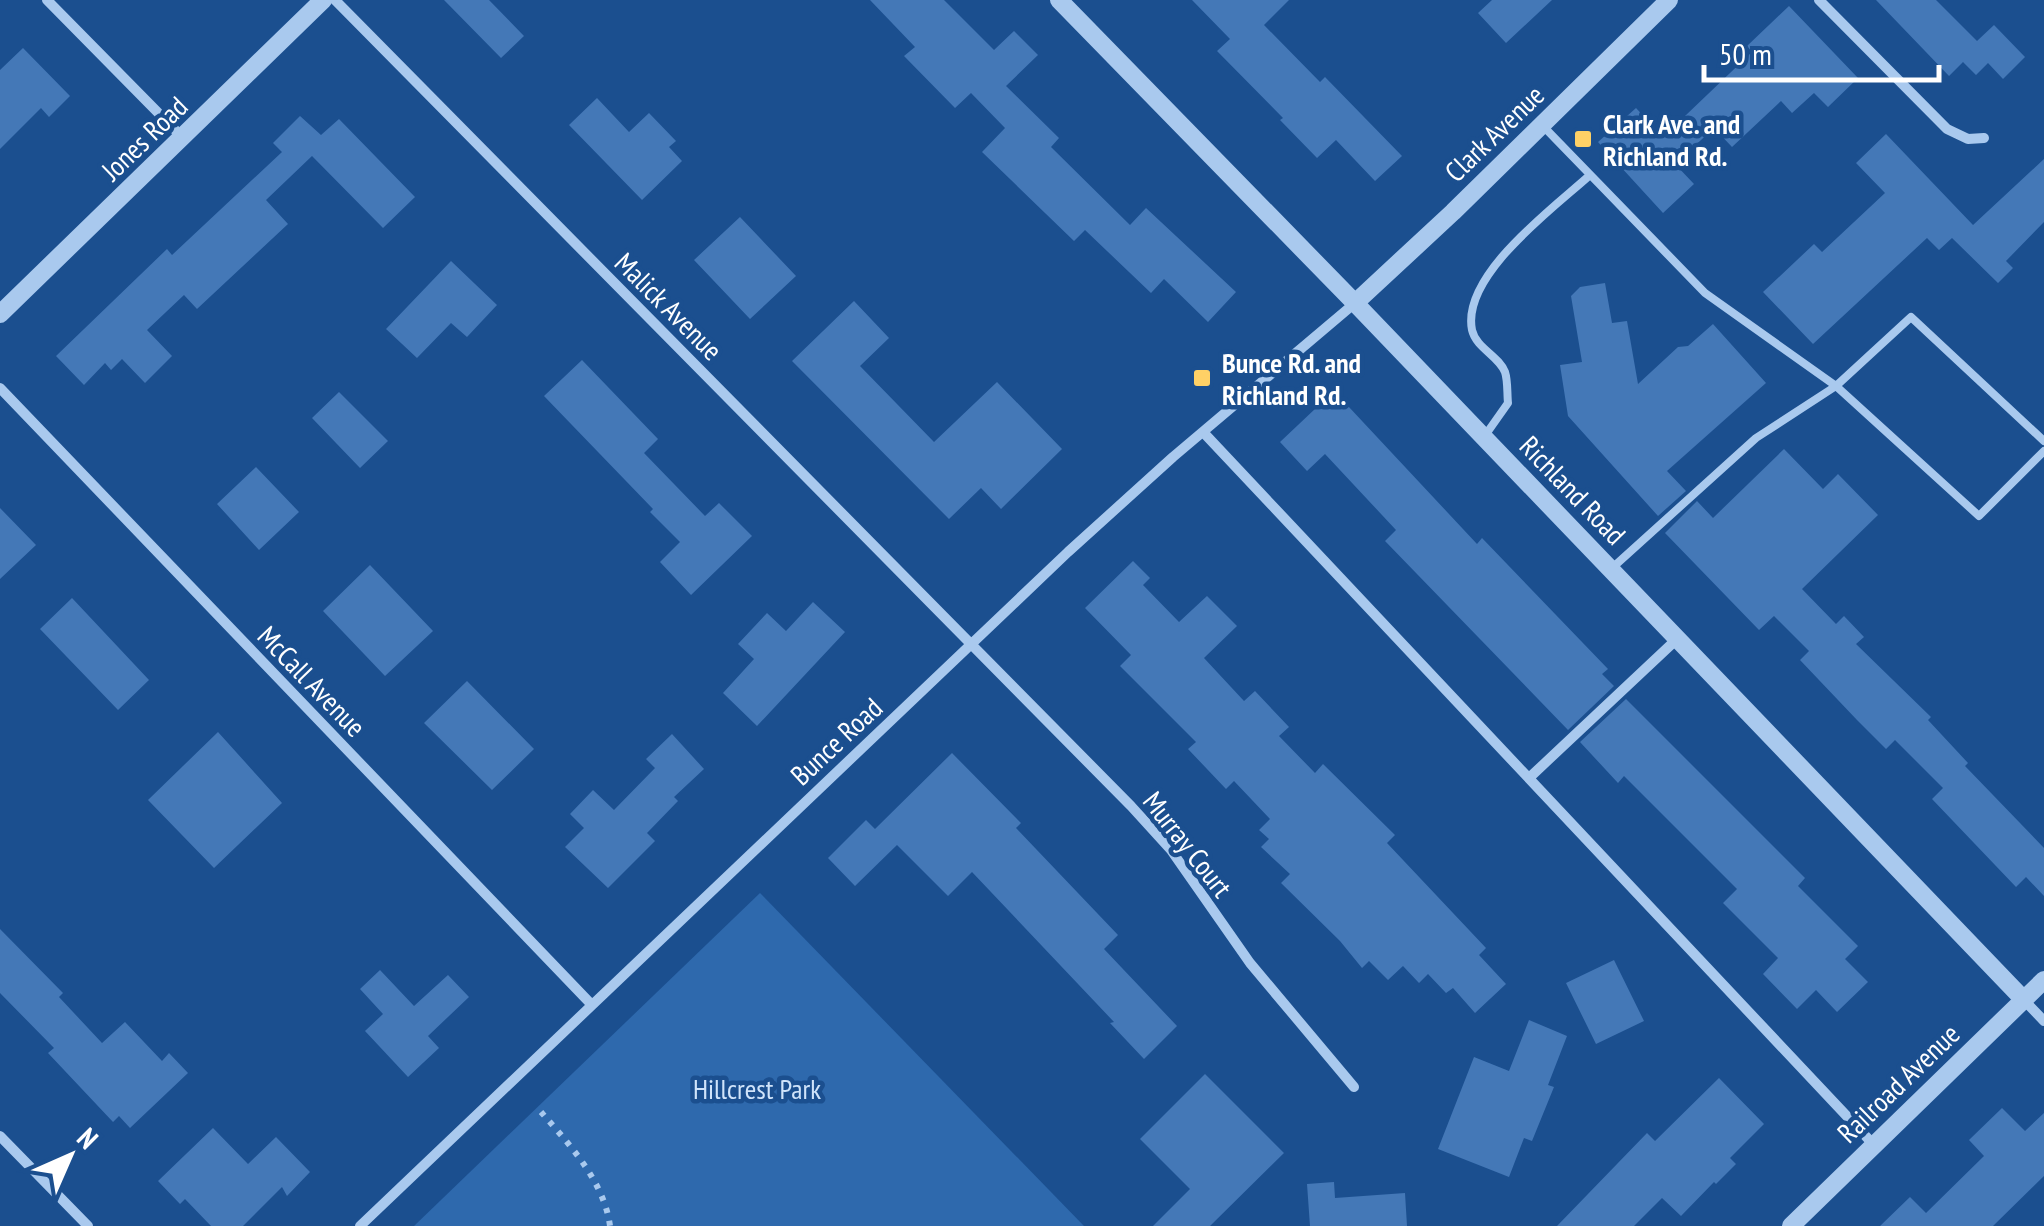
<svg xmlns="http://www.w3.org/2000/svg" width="2044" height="1226" viewBox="0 0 2044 1226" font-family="'PT Sans Narrow',sans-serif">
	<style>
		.green { fill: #2e69ad }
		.building { fill: #4478b7 }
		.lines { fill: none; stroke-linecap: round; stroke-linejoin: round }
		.path { stroke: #a9c9ee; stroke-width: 6; stroke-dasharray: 5 8; stroke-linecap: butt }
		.service { stroke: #a9c9ee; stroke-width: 8 }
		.minor { stroke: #a9c9ee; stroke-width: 10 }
		.tertiary { stroke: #a9c9ee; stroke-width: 18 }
		.poi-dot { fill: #ffd166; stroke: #1b4f8f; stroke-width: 4 }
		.labels { text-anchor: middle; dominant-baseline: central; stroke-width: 9; stroke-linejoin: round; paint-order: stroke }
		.poi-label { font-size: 28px; font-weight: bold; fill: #fff; stroke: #1b4f8f; text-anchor: start }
		.street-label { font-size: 28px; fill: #fff; stroke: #1b4f8f }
		.park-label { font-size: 28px; fill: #cfe3fa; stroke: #1b4f8f }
	</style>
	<rect width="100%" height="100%" fill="#1b4f8f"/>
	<path class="green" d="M760,893L1084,1226H414Z"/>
	<path class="building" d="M444,0H489L524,36L501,58Z
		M870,0H944L994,50L1014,31L1038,55L1006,86L1059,138L1051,147L1130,225L1146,208L1236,292L1208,322L1164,279L1151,293L1085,230L1074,241L982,152L1005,128L971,93L955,108L904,56L915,47Z
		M1192,0H1289L1264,25L1320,82L1325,77L1402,156L1375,181L1336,140L1317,158L1280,120L1283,118L1217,51L1230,39Z
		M1492,0H1552L1506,43L1478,13Z
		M1876,0H1936L1977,41L1994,25L2025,57L2003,79L1988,63L1976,75L1963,62L1949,76Z
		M1789,6L1858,78L1828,107L1814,93L1792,113L1781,101L1732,147L1714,128L1675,164L1694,184L1663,213L1598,142L1636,108L1663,137L1752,52L1747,46Z
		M23,48L70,96L49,117L41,108L0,149V70Z
		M597,98L629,132L649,113L676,141L669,147L682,161L642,200L569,125Z
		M300,116L321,135L339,119L415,197L383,228L312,156L266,200L288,224L197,309L184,295L147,330L172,356L145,383L122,359L111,370L105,363L84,385L56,356L167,249L172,255L282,152L273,143Z
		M1886,134L1973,225L2044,159V222L2006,261L2013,268L1998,283L1952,238L1939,250L1927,238L1813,344L1763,292L1814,244L1822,252L1885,193L1856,163Z
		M740,217L796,276L750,319L694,260Z
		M451,261L497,305L467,337L451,323L417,358L386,329Z
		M1605,283L1612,323L1627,321L1638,384L1678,347L1688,346L1713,324L1766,383L1667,471L1686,491L1658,516L1568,416L1560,365L1582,362L1571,296L1580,287Z
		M854,301L889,338L860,366L934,442L997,382L1062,449L1001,509L981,488L949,519L792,361Z
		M582,360L658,439L644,453L705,516L719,503L752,536L691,595L660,562L680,542L650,512L653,509L544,396Z
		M1334,391L1477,544L1482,538L1608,669L1602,674L1614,686L1568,730L1385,541L1396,530L1325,454L1307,471L1280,442Z
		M339,392L388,441L360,468L312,418Z
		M1784,449L1823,489L1838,474L1878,515L1802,589L1836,624L1844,616L1864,637L1856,644L1931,717L1928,720L1968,763L1965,766L2044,848V896L2026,877L2016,887L1932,799L1943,788L1895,740L1886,749L1857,720L1800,660L1809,651L1774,616L1759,630L1665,533L1697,501L1713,518Z
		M256,467L299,512L259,550L217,504Z
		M0,508L36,545L0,579Z
		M1133,561L1150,578L1143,585L1179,622L1207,596L1237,626L1204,658L1244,701L1255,691L1289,727L1279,736L1315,773L1323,764L1395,835L1387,843L1486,948L1479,955L1506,984L1475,1013L1453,988L1446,993L1428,974L1419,983L1403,966L1388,980L1369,961L1362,968L1340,941L1281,883L1290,874L1261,847L1269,839L1259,830L1270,819L1234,781L1226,789L1188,749L1196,742L1120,666L1131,655L1085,608Z
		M370,565L433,631L385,676L323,611Z
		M72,598L149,680L118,710L40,629Z
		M813,602L845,632L757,726L723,693L754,659L738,644L767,613L786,631Z
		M467,681L534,749L492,790L424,723Z
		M1626,699L1805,878L1798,886L1858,946L1845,959L1868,982L1837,1012L1816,990L1797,1009L1763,974L1778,958L1723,903L1737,889L1624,776L1618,783L1580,742Z
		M218,732L282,803L214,868L148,800Z
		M672,734L704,769L674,797L678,801L647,833L655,841L608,888L565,847L584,828L570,814L593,790L614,810L655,768L646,759Z
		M952,753L1021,823L1016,828L1118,935L1104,949L1177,1026L1144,1059L1110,1023L1114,1022L972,872L948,896L897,845L855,886L828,858L866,820L875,829Z
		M0,929L63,993L59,997L102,1043L125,1022L162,1061L169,1053L188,1073L130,1128L119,1116L113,1122L48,1053L54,1048L0,993Z
		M1614,960L1644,1021L1596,1044L1566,983Z
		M380,970L414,1006L448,975L469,997L428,1036L439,1048L408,1077L365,1031L383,1014L360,989Z
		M1529,1020L1567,1036L1548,1085L1554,1087L1532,1141L1524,1138L1509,1177L1438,1149L1474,1057L1509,1071Z
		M1205,1074L1284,1153L1210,1226H1153L1190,1189L1140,1139Z
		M1719,1078L1764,1124L1730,1158L1736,1164L1716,1184L1714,1182L1681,1216L1662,1198L1634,1226H1557L1647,1133L1655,1141Z
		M2002,1108L2025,1131L2044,1113V1176L1993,1226H1880L1910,1197L1926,1213L1984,1156L1969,1140Z
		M213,1128L248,1164L276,1137L310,1172L287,1196L282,1187L243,1226H211L185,1199L180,1204L158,1181Z
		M1334,1182L1335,1198L1405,1193L1407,1226H1310L1307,1184Z"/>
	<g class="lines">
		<path class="path" d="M541,1112C569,1144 604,1181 610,1226"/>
		<path class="service" d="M1542,125L1705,293L1836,386L1979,516L2044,451
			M1484,437L1508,403C1507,394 1508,381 1505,372C1499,356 1476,348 1472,330C1461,275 1555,207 1590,175
			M1611,569L1756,438L1836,386L1911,317L2044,441"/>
		<path class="minor" d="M47,0L183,138
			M335,0L1131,806L1171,850L1250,963L1354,1087
			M1819,0L1947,129L1968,139L1984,138
			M0,388L591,1004
			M1203,432L1874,1145
			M1529,778L1677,639
			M2024,1000L2044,1021
			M0,1136L88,1226
			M360,1226L1068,552L1173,457L1355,303"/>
		<path class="tertiary" d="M1059,0L1355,303L2024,1000
			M1355,303L1453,212L1669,0
			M0,314L323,0
			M1791,1226L2044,980"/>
	</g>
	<g class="poi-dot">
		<rect x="1573" y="129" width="20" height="20" rx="5"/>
		<rect x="1192" y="368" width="20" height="20" rx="5"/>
	</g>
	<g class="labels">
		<g class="poi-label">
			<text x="1603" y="123">Clark Ave. and<tspan x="1603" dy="32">Richland Rd.</tspan></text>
			<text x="1222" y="362">Bunce Rd. and<tspan x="1222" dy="32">Richland Rd.</tspan></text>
		</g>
		<g class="street-label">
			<text transform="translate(1494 133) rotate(-44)">Clark Avenue</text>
			<text transform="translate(144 138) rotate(-44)">Jones Road</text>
			<text transform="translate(669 306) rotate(45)">Malick Avenue</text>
			<text transform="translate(1573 490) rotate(46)">Richland Road</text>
			<text transform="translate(312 681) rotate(46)">McCall Avenue</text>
			<text transform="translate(836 741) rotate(-43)">Bunce Road</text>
			<text transform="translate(1188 844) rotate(52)">Murray Court</text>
			<text transform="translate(1898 1083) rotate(-44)">Railroad Avenue</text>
		</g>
		<g class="park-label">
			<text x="757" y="1088">Hillcrest Park</text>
		</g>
	</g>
	<g transform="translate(70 1156) rotate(45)" stroke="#1b4f8f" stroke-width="8" paint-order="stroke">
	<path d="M0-8L18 38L0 25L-18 38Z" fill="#ffffff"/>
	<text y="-15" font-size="28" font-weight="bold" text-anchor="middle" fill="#ffffff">N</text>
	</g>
	<path d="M1704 65v15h235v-15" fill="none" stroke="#ffffff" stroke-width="5"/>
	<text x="1719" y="65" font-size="30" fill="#ffffff" stroke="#1b4f8f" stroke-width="8" paint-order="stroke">50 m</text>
</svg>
